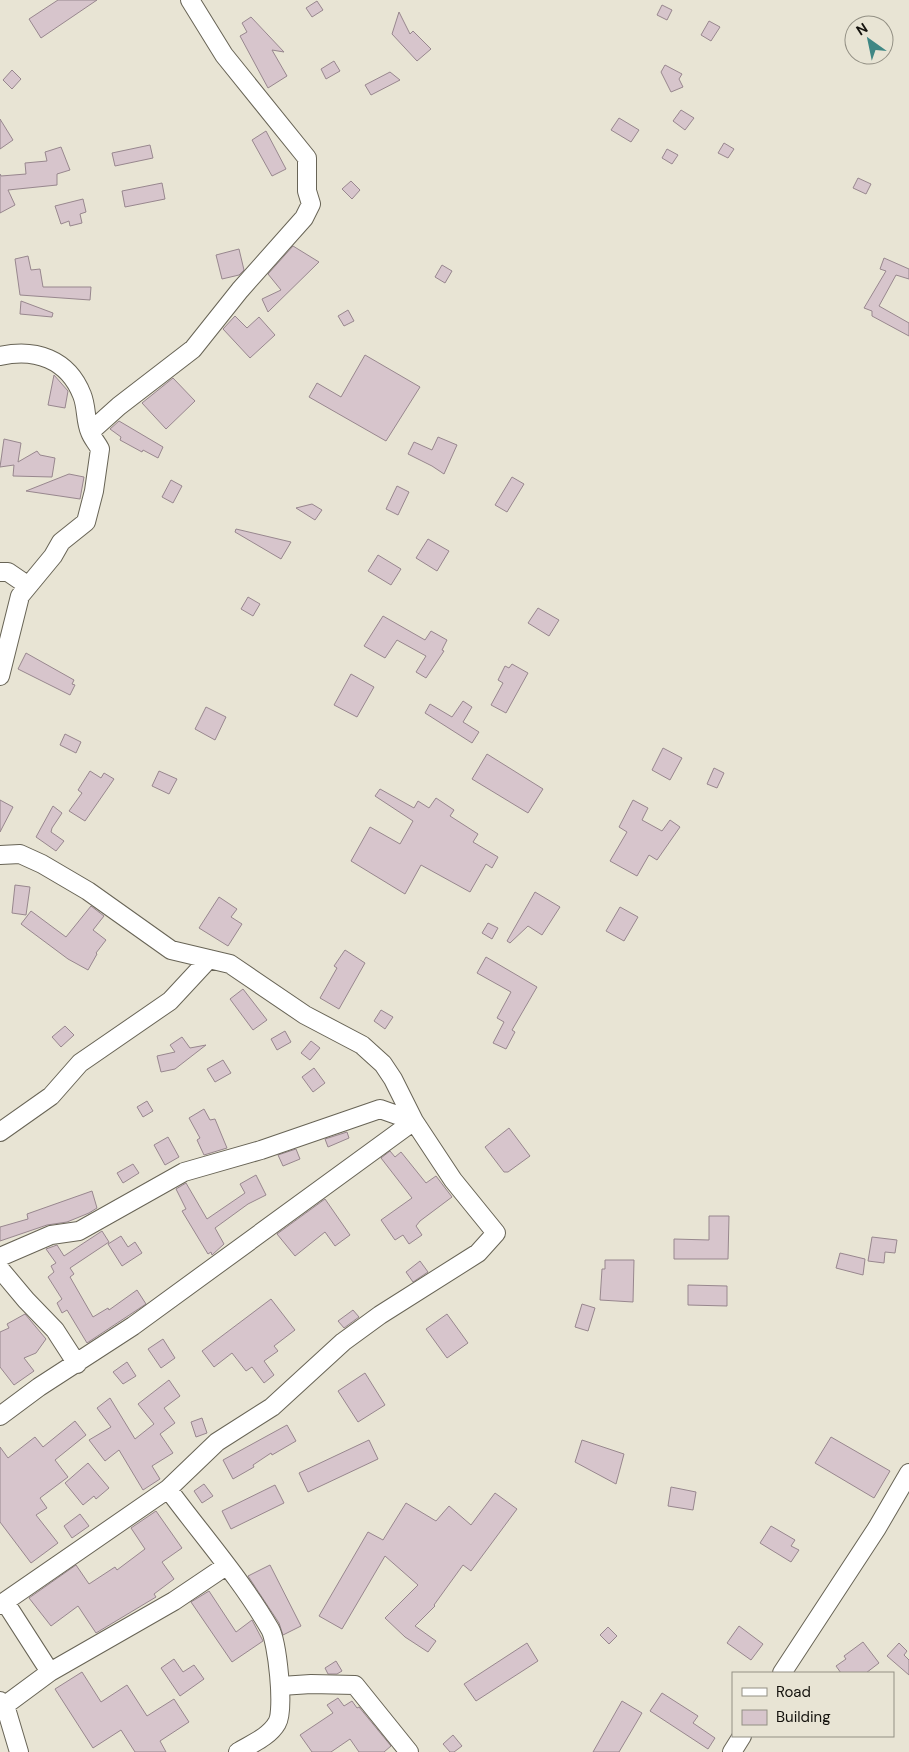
<svg xmlns="http://www.w3.org/2000/svg" width="909" height="1752" viewBox="0 0 909 1752" font-family="'DM Sans',sans-serif">
	<style>
		.building { fill: #d7c5cc; stroke: #98878e }
		.lines { fill: none; stroke-linecap: round; stroke-linejoin: round }
		.street-casing { stroke: #686456; stroke-width: 20 }
		.street { stroke: #fff; stroke-width: 18 }
	</style>
	<rect width="100%" height="100%" fill="#e8e4d4"/>
	<path class="building" d="M58,0H97L41,38L29,19Z
		M317,1L323,10L312,17L306,8Z
		M662,5L672,10L667,20L657,15Z
		M399,12L410,34L413,31L431,49L417,61L392,34Z
		M251,17L284,52L272,50L287,76L268,88L240,36L247,32L242,23Z
		M709,21L720,27L711,41L701,35Z
		M334,61L340,71L326,79L321,69Z
		M665,65L682,74L679,79L683,87L671,92L661,72Z
		M12,70L21,79L12,89L3,80Z
		M390,72L400,80L371,95L365,85Z
		M681,110L694,118L685,130L673,121Z
		M619,118L639,130L631,142L611,130Z
		M0,119L13,140L0,149Z
		M266,131L286,169L272,176L252,140Z
		M724,143L734,149L728,158L718,153Z
		M150,145L153,158L115,166L112,153Z
		M61,147L70,170L57,174V185L8,190L15,205L0,213V174L1,176L26,174L25,163L47,161L45,152Z
		M667,149L678,155L672,164L662,158Z
		M858,178L871,184L866,194L853,188Z
		M351,181L360,190L352,199L342,189Z
		M162,183L165,199L125,207L122,191Z
		M83,199L86,212L80,214L82,223L70,226L69,221L61,224L55,206Z
		M293,246L319,262L268,312L262,299L281,290L268,274Z
		M239,249L244,270L239,275L222,279L216,255Z
		M28,256L31,270L40,269L43,287H91L90,300L20,295L15,259Z
		M884,258L909,269V279L896,275L879,306L909,323V336L872,316V311L864,308L886,271L880,269Z
		M442,265L452,271L445,283L435,277Z
		M21,301L53,313L52,317L20,314Z
		M348,310L354,321L344,326L338,316Z
		M235,316L247,328L259,317L275,335L250,358L223,329Z
		M365,355L420,387L386,441L309,397L317,383L341,397Z
		M54,375L68,391L65,408L48,405Z
		M173,378L195,401L166,429L142,403Z
		M119,421L163,447L158,458L143,450L142,452L120,440L121,437L110,429Z
		M438,437L457,445L444,474L432,466L408,454L414,442L432,450Z
		M4,439L21,443L18,462L37,451L40,455L55,458L52,477L13,476L14,465L0,467Z
		M69,474L84,477L80,499L26,491Z
		M512,477L524,484L507,512L495,505Z
		M171,480L182,486L173,503L162,497Z
		M397,486L409,492L398,515L386,509Z
		M312,504L322,510L315,520L296,508Z
		M236,529L291,542L281,559L235,532Z
		M428,539L449,551L437,571L416,558Z
		M378,555L401,569L391,585L368,571Z
		M248,597L260,604L253,616L241,609Z
		M538,608L559,620L549,636L528,623Z
		M383,616L425,640L431,631L447,640L442,650L444,651L426,678L416,672L426,656L397,640L385,658L364,646Z
		M26,653L74,680L72,684L75,685L70,695L18,669Z
		M512,664L528,673L506,713L491,705L503,683L498,680L505,666L509,668Z
		M351,674L374,687L357,717L334,705Z
		M463,701L472,707L463,722L479,732L472,743L425,713L430,704L452,717Z
		M206,707L226,717L215,740L195,729Z
		M65,734L81,742L76,753L60,745Z
		M663,748L682,758L670,780L652,770Z
		M487,754L543,789L528,813L472,779Z
		M714,768L724,773L717,788L707,784Z
		M90,771L101,778L104,773L114,779L85,821L69,811L82,793L78,790Z
		M159,771L177,779L169,794L152,786Z
		M380,789L414,808L418,801L429,808L436,798L454,810L450,816L478,834L473,842L498,857L492,868L486,864L470,892L421,865L405,894L351,861L370,827L400,844L413,821L375,796Z
		M0,800L13,807L0,832Z
		M633,800L648,808L642,820L662,831L670,820L680,827L657,860L649,855L637,876L610,861L627,832L619,827Z
		M53,806L62,813L52,828L51,832L64,841L56,851L36,837Z
		M15,885L30,887L26,915L12,913Z
		M535,892L560,907L542,935L528,926L510,943L507,941Z
		M219,897L237,909L231,917L242,924L228,946L199,928Z
		M91,906L104,916L93,930L106,940L96,953L97,954L88,970L68,959L21,924L31,911L66,937Z
		M620,907L638,917L624,941L606,931Z
		M488,923L498,928L492,939L482,933Z
		M345,950L365,963L339,1009L320,998L337,968L334,966Z
		M486,957L537,987L512,1030L515,1032L506,1049L493,1043L504,1022L497,1018L511,992L477,973Z
		M243,989L267,1020L253,1030L230,999Z
		M381,1010L393,1017L385,1029L374,1021Z
		M65,1026L74,1035L61,1047L52,1037Z
		M285,1031L291,1042L277,1050L271,1039Z
		M182,1037L190,1048L206,1045L175,1069L161,1072L157,1056L175,1052L170,1045Z
		M311,1041L320,1048L310,1060L301,1053Z
		M223,1060L231,1073L215,1082L207,1069Z
		M314,1068L325,1083L313,1092L302,1077Z
		M147,1101L153,1111L143,1117L137,1107Z
		M204,1109L210,1120L215,1119L227,1148L204,1155L197,1140L200,1138L189,1118Z
		M509,1128L530,1156L508,1172H504L485,1147Z
		M347,1132L349,1138L328,1147L325,1139Z
		M168,1137L179,1157L165,1165L154,1145Z
		M296,1149L300,1159L283,1166L278,1155Z
		M390,1151L395,1157L401,1152L426,1183L436,1176L452,1197L420,1221L416,1226L422,1235L409,1244L403,1235L395,1240L381,1220L412,1198L381,1158Z
		M133,1164L139,1173L123,1183L117,1173Z
		M256,1175L266,1195L248,1204L215,1228L224,1244L212,1255L211,1252L208,1254L182,1211L186,1209L176,1189L186,1183L207,1219L245,1193L240,1184Z
		M92,1191L97,1208L89,1213L67,1222L47,1225L0,1241V1227L28,1219L27,1214Z
		M325,1199L350,1235L335,1246L325,1232L295,1256L277,1234Z
		M709,1216H729L728,1259H674V1239L709,1240Z
		M102,1231L109,1242L70,1268L74,1274L70,1277L93,1317L108,1308L109,1310L137,1290L146,1304L87,1343L67,1310L62,1313L57,1303L62,1299L48,1277L54,1272L51,1266L56,1263L46,1249L57,1245L64,1256Z
		M121,1236L128,1247L135,1242L142,1253L122,1266L108,1244Z
		M872,1237L897,1240L895,1253L885,1252L884,1263L868,1261Z
		M840,1253L865,1259L863,1275L836,1268Z
		M605,1260H634L633,1302L600,1300L602,1269H605Z
		M420,1261L428,1272L413,1282L406,1272Z
		M688,1285L727,1286V1306L688,1305Z
		M271,1299L295,1330L274,1346L278,1351L264,1361L274,1375L264,1383L252,1367L246,1371L232,1353L214,1367L202,1351Z
		M582,1304L595,1308L588,1331L575,1327Z
		M353,1310L359,1317L344,1328L338,1321Z
		M25,1314L46,1339L36,1353L24,1358L34,1371L14,1385L0,1367V1332L9,1328L7,1324Z
		M447,1314L468,1343L447,1358L426,1329Z
		M163,1339L175,1358L161,1368L148,1349Z
		M127,1362L136,1376L123,1384L113,1372Z
		M365,1373L385,1405L358,1422L338,1391Z
		M169,1380L180,1396L164,1408L175,1423L160,1434L173,1453L152,1466L160,1479L143,1490L119,1450L105,1461L89,1440L111,1427L97,1408L110,1398L135,1439L154,1424L138,1404Z
		M202,1418L207,1433L196,1437L191,1422Z
		M75,1421L86,1435L55,1460L68,1477L40,1498L47,1508L36,1515L58,1543L31,1563L0,1522V1447L8,1458L35,1437L43,1447Z
		M287,1425L296,1441L272,1455L271,1453L253,1465L254,1467L233,1479L223,1460Z
		M831,1437L890,1471L874,1498L815,1463Z
		M369,1440L378,1459L308,1492L299,1473Z
		M582,1440L624,1454L616,1484L575,1462Z
		M88,1463L109,1488L96,1499L94,1496L83,1505L65,1483Z
		M204,1484L213,1496L202,1503L194,1491Z
		M275,1485L284,1503L231,1529L222,1511Z
		M671,1487L696,1492L693,1510L668,1506Z
		M495,1493L517,1509L471,1571L463,1565L434,1605L435,1606L415,1626L436,1641L428,1652L405,1637L385,1618L418,1585L385,1556L342,1629L319,1616L368,1532L383,1540L406,1503L436,1521L449,1506L471,1525Z
		M156,1511L182,1548L162,1562L174,1579L154,1594L156,1597L96,1633L78,1606L51,1626L29,1598L76,1565L89,1584L115,1567L117,1570L145,1549L131,1528Z
		M80,1514L89,1526L72,1538L64,1526Z
		M771,1526L795,1540L791,1546L799,1550L791,1562L760,1543Z
		M270,1565L301,1626L283,1635L279,1623L248,1576Z
		M209,1591L236,1632L252,1620L262,1639L263,1641L232,1662L191,1602Z
		M739,1626L763,1644L751,1660L727,1643Z
		M608,1627L617,1636L609,1644L600,1635Z
		M863,1642L879,1663L866,1673H841L836,1666L846,1659L844,1656Z
		M527,1643L538,1661L476,1701L464,1684Z
		M899,1643L907,1651L904,1655L909,1660V1675L887,1656Z
		M174,1659L183,1672L194,1665L204,1679L180,1696L161,1668Z
		M336,1661L342,1671L337,1674H328L325,1668Z
		M82,1672L101,1702L127,1685L147,1716L174,1699L189,1722L160,1741L166,1752H135L121,1730L93,1748L55,1689Z
		M662,1693L698,1716L693,1723L715,1738L708,1749L650,1711Z
		M338,1698L344,1706L352,1701L357,1708L359,1707L391,1746L384,1752H359L350,1739L331,1752H312L300,1735L333,1713L327,1705Z
		M622,1701L642,1713L619,1752H593Z
		M453,1735L462,1746L454,1752H450L443,1744Z"/>
	<g class="lines">
		<defs>
			<path id="street" d="M0,356C35,348 68,359 82,395C87,407 85,421 90,432C92,438 97,443 100,449L94,491L86,522L61,542L53,556L20,596L0,676
				M90,432L119,406L193,349L240,290L304,218L311,204L307,191V158L224,55L190,0
				M0,572H8L27,585
				M0,855L20,854L42,864L88,891L171,950L230,964L305,1015L362,1045L383,1064L393,1079L414,1121L453,1180L496,1233L478,1253L380,1315L343,1342L272,1407L217,1442L168,1489L0,1605
				M0,1132L51,1096L80,1063L170,1001L209,959
				M0,1257L51,1235L79,1231L184,1172L261,1150L380,1109L414,1121
				M0,1269L26,1300L55,1330L77,1364
				M0,1416L39,1387L133,1326L414,1121
				M168,1489C202,1535 241,1579 270,1629C277,1641 285,1710 277,1723C269,1737 251,1744 238,1752
				M5,1602L50,1672
				M782,1673L877,1528L909,1473
				M281,1686L311,1684L355,1685L409,1752
				M0,1701L5,1705L19,1752
				M0,1709L50,1672L174,1601L226,1566
				M732,1752L742,1736"/>
		</defs>
		<use href="#street" class="street-casing"/>
		<use href="#street" class="street"/>
	</g>
	<rect x="732" y="1672" width="162" height="65" fill="#e8e4d4" stroke="#939084"/>
	<rect x="742" y="1688" width="25" height="8" fill="#ffffff" stroke="#939084"/>
	<text x="776" y="1697" font-size="15" fill="#14120d">Road</text>
	<rect x="742" y="1710" width="25" height="15" fill="#d7c5cc" stroke="#939084"/>
	<text x="776" y="1722" font-size="15" fill="#14120d">Building</text>
	<g transform="translate(869 40) rotate(327)"><circle r="24" fill="#e8e4d4" stroke="#939084"/>
	<path d="M0-4L9 19L0 12L-9 19Z" fill="#3f8784"/>
	<text y="-8" font-size="14" font-weight="bold" text-anchor="middle" fill="#14120d">N</text>
	</g>
</svg>
